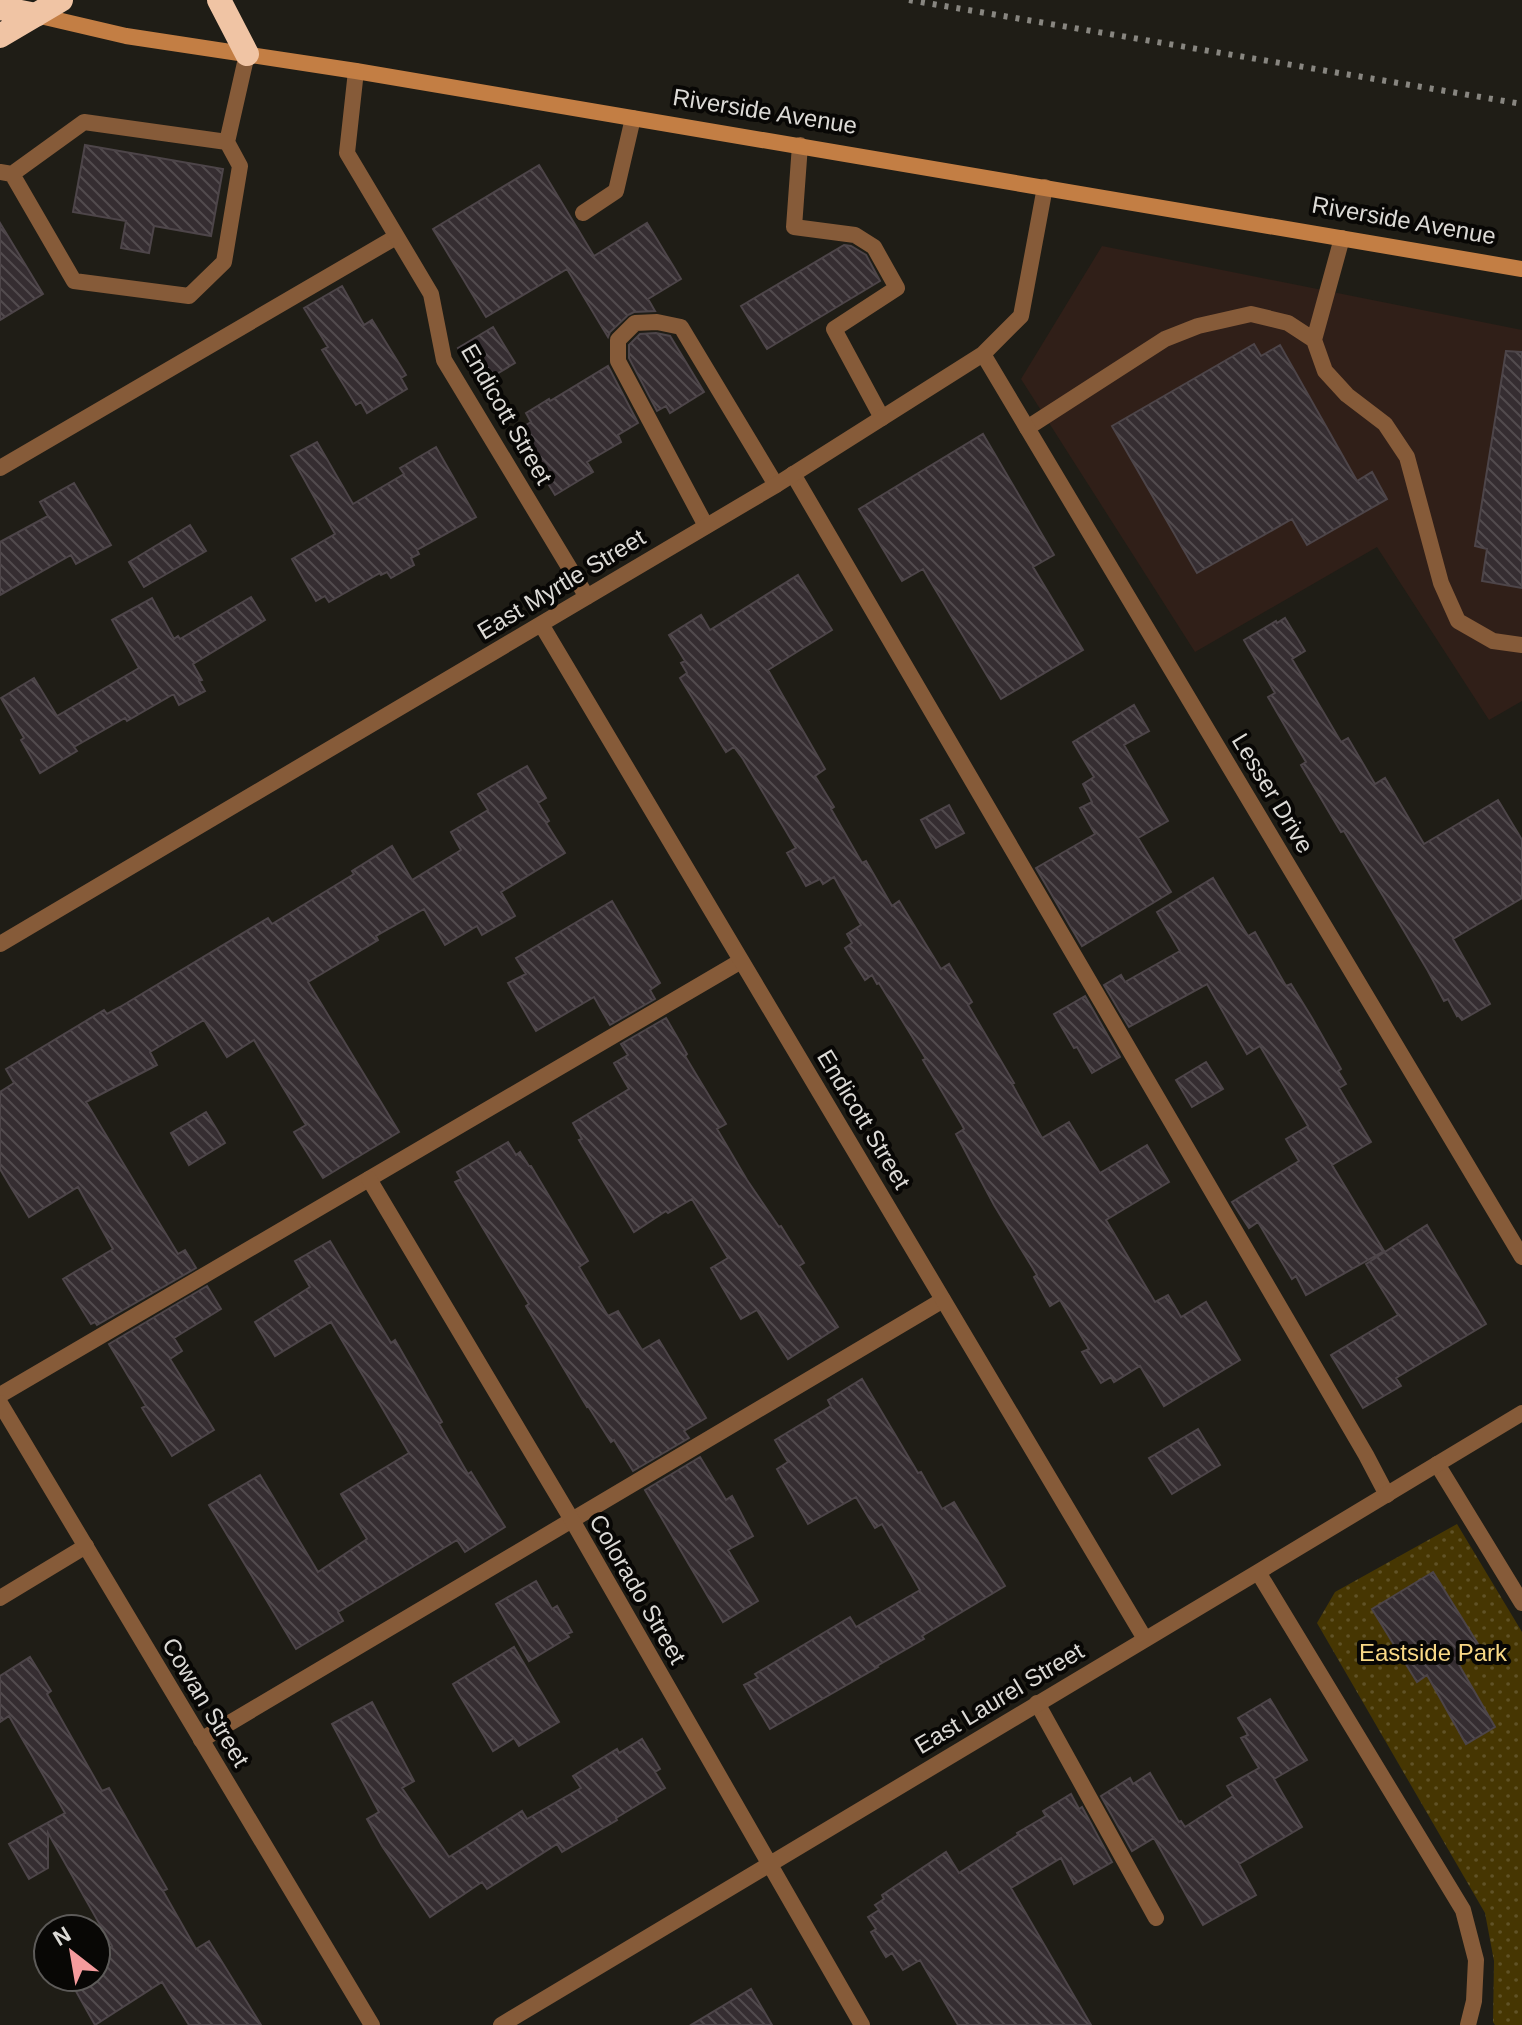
<svg xmlns="http://www.w3.org/2000/svg" width="1522" height="2025" viewBox="0 0 1522 2025" font-family="Helvetica,sans-serif">
	<style>
		.commercial { fill: #301f18 }
		.park { fill: url(#park-dots) }
		.building { fill: url(#building-back-hatch); stroke: #4d4549; stroke-width: 2 }
		.lines { fill: none; stroke-linecap: round; stroke-linejoin: round }
		.lane { stroke: #865b39; stroke-width: 16 }
		.street { stroke: #865b39; stroke-width: 16 }
		.secondary { stroke: #c37e44; stroke-width: 16 }
		.highway { stroke: #f0c4a4; stroke-width: 24 }
		.rail { stroke: #888680; stroke-width: 6; stroke-dasharray: 4 8; stroke-linecap: butt }
		.labels { text-anchor: middle; dominant-baseline: central; stroke-width: 8; stroke-linejoin: round; paint-order: stroke }
		.street-label { font-size: 24px; fill: #dcdad6; stroke: #080705 }
		.park-label { font-size: 24px; fill: #f9d986; stroke: #080705 }
	</style>
	<defs>
		<pattern id="park-dots" width="8" height="8" patternUnits="userSpaceOnUse" patternTransform="scale(2)"><rect width="8" height="8" fill="#463602"/><path d="M2 2h.1M6 6h.1" fill="none" stroke="#605226" stroke-width="1.8" stroke-linecap="round"/></pattern>
		<pattern id="building-back-hatch" width="6" height="6" patternUnits="userSpaceOnUse" patternTransform="scale(2)"><rect width="6" height="6" fill="#352d31"/><path d="M-1 5l2 2M0 0l6 6M5-1l2 2" fill="none" stroke="#524b4e"/></pattern>
	</defs>
	<rect width="100%" height="100%" fill="#1f1d16"/>
	<path class="commercial" d="M1102,246L1522,330V701L1489,720L1377,547L1195,652L1021,379Z"/>
	<path class="park" d="M1457,1524L1522,1632V2025H1495L1493,2022L1494,1961L1485,1913L1317,1623L1335,1592Z"/>
	<path class="building" d="M85,145L223,169L211,236L154,226L149,253L121,248L126,221L73,212Z
		M539,165L594,256L647,223L681,279L648,299L655,311L634,312L628,315L610,332L608,337L567,269L486,317L433,229Z
		M0,223L43,294L0,320Z
		M844,245L851,246L866,255L880,281L767,349L741,306Z
		M342,286L364,325L372,320L406,375L401,378L407,389L367,413L361,402L356,405L322,350L328,347L304,308Z
		M493,327L515,363L480,384L458,348Z
		M656,333L670,336L704,392L670,413L666,406L657,411L629,358V345L640,334Z
		M1254,344L1261,356L1280,345L1357,481L1372,472L1387,499L1307,545L1292,519L1197,573L1112,426Z
		M1506,351L1522,352V588L1482,581L1487,549L1475,546Z
		M608,366L638,423L618,435L621,442L587,462L593,472L555,495L516,431L531,422L526,413L549,399L550,401Z
		M983,434L1054,555L1033,567L1083,650L1001,699L923,569L902,581L859,509Z
		M317,442L353,504L404,474L400,468L436,447L476,517L417,550L419,554L411,558L414,565L391,578L387,572L381,575L380,573L329,602L325,596L316,601L292,559L335,534L291,456Z
		M74,483L111,545L76,564L71,555L0,595V542L48,516L40,502Z
		M190,525L206,551L144,587L129,562Z
		M798,575L832,630L768,670L825,769L815,776L834,807L831,809L862,863L866,861L892,906L899,901L941,969L949,964L972,1002L968,1005L1014,1083L1012,1084L1042,1138L1069,1122L1100,1173L1147,1145L1169,1182L1106,1220L1155,1302L1168,1295L1181,1317L1206,1302L1240,1360L1164,1406L1140,1366L1114,1382L1111,1377L1101,1383L1082,1352L1089,1349L1060,1300L1050,1306L1034,1277L1037,1275L994,1205L956,1134L964,1129L962,1125L923,1060L926,1059L879,983L877,984L872,975L865,980L845,948L852,943L847,934L861,925L834,877L823,884L820,879L806,886L787,853L796,848L743,759L734,747L726,752L680,678L687,673L681,663L685,661L669,635L701,615L710,630Z
		M251,597L265,620L193,664L202,680L199,681L205,691L179,705L174,695H172L127,721L125,718L74,747L77,751L40,773L21,740L24,738L1,698L34,678L57,716L139,668L112,620L152,598L174,639L178,636L180,639Z
		M1285,618L1305,651L1292,659L1341,742L1348,738L1375,784L1385,778L1424,844L1498,800L1522,840V898L1453,939L1490,1004L1462,1020L1458,1015L1457,1016L1448,999L1444,1001L1428,971L1344,831L1341,832L1301,765L1306,762L1268,697L1275,693L1244,640L1276,621L1277,623Z
		M1134,705L1149,731L1124,745L1168,821L1138,838L1171,892L1082,946L1036,868L1095,834L1080,808L1092,802L1083,784L1094,777L1073,742Z
		M527,766L546,798L538,803L549,821L546,823L565,853L501,892L515,916L482,935L477,926L445,945L424,909L376,936L378,940L308,982L399,1132L323,1178L294,1132L306,1125L254,1040L227,1057L204,1020L150,1052L157,1065L86,1102L178,1254L185,1250L196,1268L97,1325L95,1322L91,1324L63,1279L113,1249L78,1187L29,1217L0,1169V1092L14,1083L6,1069L104,1010L107,1014L120,1007L268,918L272,924L354,874L352,871L392,846L412,880L461,850L451,832L488,810L478,794Z
		M949,805L964,833L936,848L921,820Z
		M1213,878L1248,936L1255,932L1286,986L1291,984L1312,1018L1341,1069L1338,1071L1346,1084L1339,1088L1371,1142L1332,1165L1384,1251L1306,1295L1296,1276L1292,1279L1258,1222L1249,1228L1232,1202L1299,1161L1286,1139L1308,1126L1260,1046L1247,1054L1207,984L1129,1027L1104,985L1121,975L1125,982L1180,951L1157,912Z
		M612,901L660,983L650,990L655,999L610,1025L594,997L536,1031L508,983L526,974L516,958Z
		M1085,996L1120,1057L1092,1073L1077,1047L1074,1048L1054,1014Z
		M666,1018L687,1054L685,1056L726,1124L717,1129L747,1180L779,1227L781,1226L804,1263L799,1266L838,1327L788,1359L757,1310L741,1319L711,1268L728,1258L692,1199L668,1213L666,1211L634,1232L579,1140L582,1139L573,1123L629,1089L614,1063L628,1055L621,1044Z
		M1206,1062L1223,1089L1192,1107L1176,1080Z
		M206,1112L225,1143L189,1165L171,1133Z
		M508,1142L516,1155L520,1152L529,1166H531L588,1261L579,1267L608,1316L618,1311L642,1350L659,1340L706,1418L684,1431L689,1438L633,1471L614,1440L611,1442L588,1406L587,1407L526,1306L529,1304L455,1182L461,1179L457,1172Z
		M1427,1225L1486,1324L1396,1378L1401,1386L1363,1408L1331,1355L1398,1315L1366,1264Z
		M330,1241L391,1343L395,1340L442,1422L439,1424L468,1474L471,1472L505,1527L465,1552L457,1540L338,1612L343,1621L296,1649L209,1505L260,1475L318,1572L367,1539L341,1494L409,1453L331,1322L275,1356L255,1322L310,1287L295,1261Z
		M207,1286L221,1309L174,1338L182,1351L170,1359L214,1430L172,1456L142,1408L146,1406L109,1344Z
		M862,1379L918,1473L921,1472L942,1509L954,1502L1005,1586L922,1636L924,1639L877,1666L878,1667L770,1729L744,1685L758,1678L755,1674L850,1617L856,1627L920,1590L882,1524L875,1528L856,1497L808,1524L777,1469L788,1462L775,1440L831,1406L828,1400Z
		M1198,1429L1220,1465L1172,1494L1149,1458Z
		M700,1457L726,1500L732,1496L753,1536L728,1550L758,1601L723,1622L645,1490Z
		M1433,1572L1478,1644L1455,1658L1495,1727L1466,1744L1427,1675L1417,1682L1372,1609Z
		M536,1581L552,1609L557,1606L572,1632L567,1634L569,1637L529,1661L496,1604Z
		M514,1647L559,1722L519,1746L514,1738L493,1751L453,1684Z
		M30,1657L51,1691L47,1694L102,1791L109,1788L167,1889L163,1891L196,1949L209,1941L261,2025H189L162,1982L95,2025L68,1977H96V1955L112,1946L48,1833V1868L29,1879L9,1844L65,1813L9,1716L0,1722V1676Z
		M1270,1699L1307,1760L1274,1779L1302,1827L1239,1864L1256,1895L1203,1925L1154,1838L1132,1851L1101,1796L1130,1778L1133,1784L1150,1773L1179,1822L1181,1821L1185,1827L1233,1796L1227,1786L1259,1768L1241,1738L1248,1735L1238,1718Z
		M372,1702L414,1781L402,1788L449,1857L522,1811L527,1819L581,1788L573,1776L617,1749L619,1753L642,1739L660,1769L655,1772L665,1788L616,1818L617,1820L562,1852L557,1844L487,1889L482,1882L430,1917L382,1846L367,1819L379,1812L332,1724Z
		M1071,1794L1079,1809L1082,1807L1112,1862L1074,1884L1061,1858L1011,1888L1091,2025H958L920,1960L903,1970L892,1953L886,1957L871,1932L876,1929L868,1917L879,1910L875,1905L884,1899L882,1895L946,1852L959,1873L1018,1835L1017,1833L1046,1816L1043,1811Z
		M751,1989L772,2025H691Z"/>
	<g class="lines">
		<path class="lane" d="M800,145L794,227L855,235L874,247L897,288L834,329L882,418
			M0,172L12,174L74,281L189,296L224,262L240,166L227,142L247,54
			M12,174L84,122L227,142
			M583,213L616,191L633,118
			M1342,238L1314,340L1325,371L1347,395L1385,424L1407,457L1441,583L1458,621L1493,641L1522,645
			M1027,428L1165,339L1198,326L1251,314L1288,323L1314,340
			M0,468L396,237
			M793,474L1366,1455L1387,1495
			M706,526L618,361V340L635,323L657,322L681,327L776,485
			M0,1395L741,961
			M1437,1464L1522,1603
			M0,1598L86,1546
			M1037,1703L1156,1918
			M201,1740L943,1300"/>
		<path class="street" d="M356,71L347,153L431,294L444,360L587,597
			M983,354L1522,1257
			M541,624L1145,1639
			M0,944L776,485L983,354L1021,316L1045,187
			M369,1179L572,1520L862,2025
			M0,1403L372,2025
			M1258,1572L1463,1910L1476,1960L1474,2001L1468,2025
			M501,2025L1258,1572L1522,1413"/>
		<path class="secondary" d="M36,15L126,36L356,71L1522,269"/>
		<path class="highway" d="M219,0L247,54
			M0,8L36,15
			M0,36L61,0"/>
		<path class="rail" d="M909,0L1522,104"/>
	</g>
	<g class="labels">
		<g class="street-label">
			<text transform="translate(765 111) rotate(9)">Riverside Avenue</text>
			<text transform="translate(1404 220) rotate(10)">Riverside Avenue</text>
			<text transform="translate(507 414) rotate(60)">Endicott Street</text>
			<text transform="translate(561 584) rotate(-31)">East Myrtle Street</text>
			<text transform="translate(1273 793) rotate(59)">Lesser Drive</text>
			<text transform="translate(864 1119) rotate(59)">Endicott Street</text>
			<text transform="translate(638 1589) rotate(60)">Colorado Street</text>
			<text transform="translate(999 1698) rotate(-31)">East Laurel Street</text>
			<text transform="translate(206 1702) rotate(59)">Cowan Street</text>
		</g>
		<g class="park-label">
			<text x="1433" y="1652">Eastside Park</text>
		</g>
	</g>
	<g transform="translate(72 1953) rotate(329)"><circle r="38" fill="#080705" stroke="#5d5b59" stroke-width="2"/>
	<path d="M0-6L14 30L0 20L-14 30Z" fill="#f59b9d"/>
	<text y="-12" font-size="22" font-weight="bold" text-anchor="middle" fill="#dcdad6">N</text>
	</g>
</svg>
